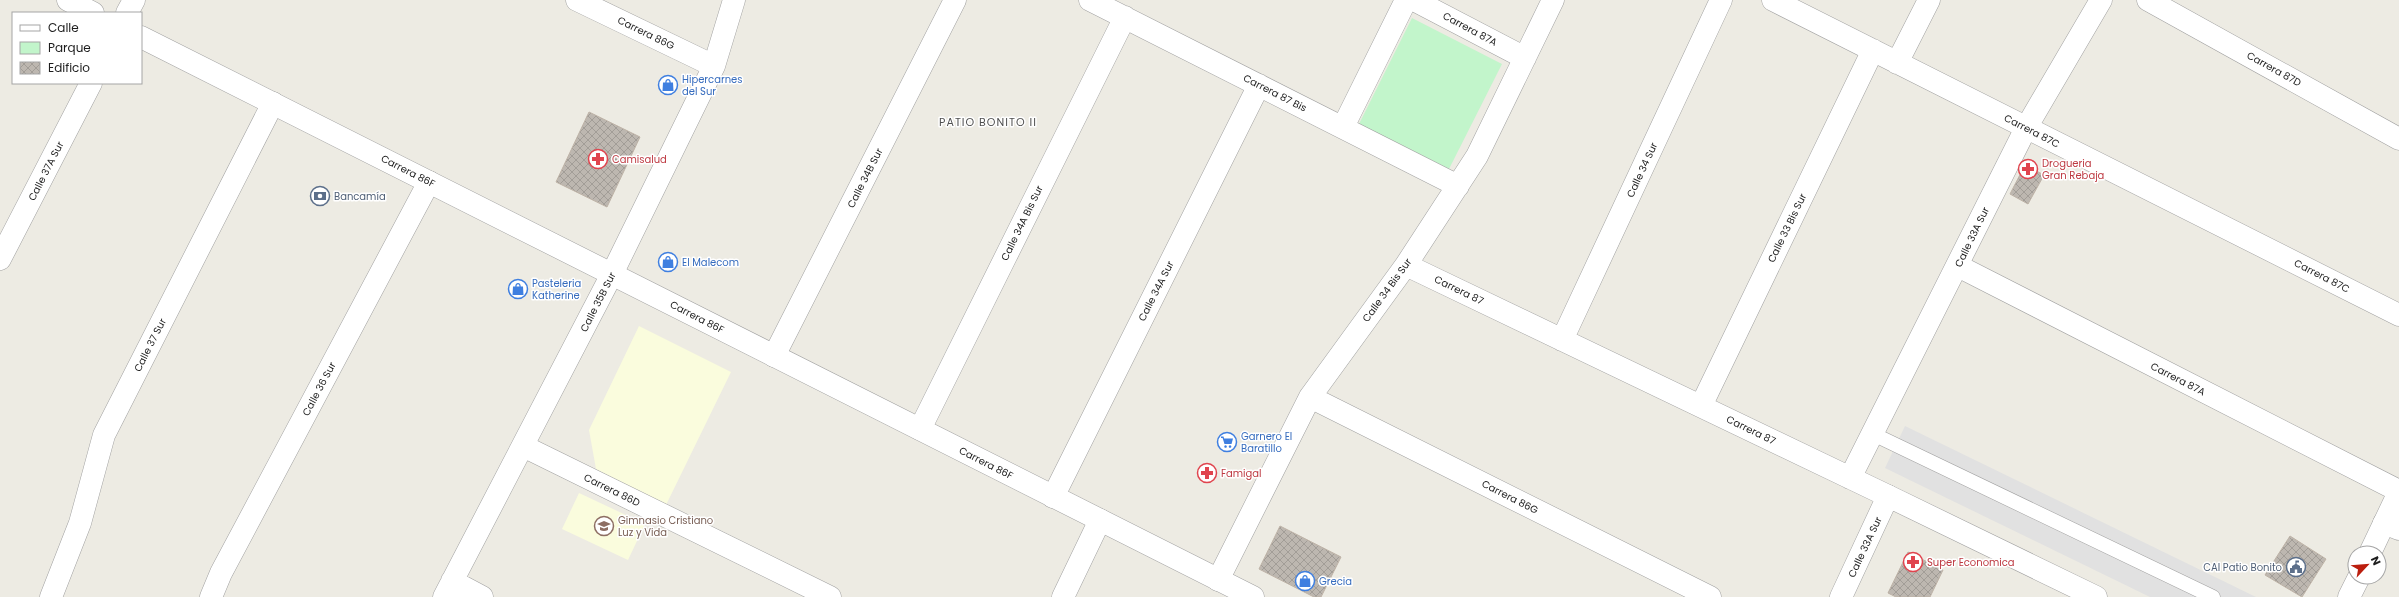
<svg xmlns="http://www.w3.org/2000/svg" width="2399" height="597" viewBox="0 0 2399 597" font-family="Poppins,sans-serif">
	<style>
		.education { fill: #fafcdd }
		.park { fill: #c2f5cb }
		.parking { fill: #e1e1e1 }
		.building { fill: url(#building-cross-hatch); stroke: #beb3a7 }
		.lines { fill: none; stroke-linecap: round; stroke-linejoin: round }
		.service-casing { stroke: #a1a1a1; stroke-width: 15 }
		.minor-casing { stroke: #a1a1a1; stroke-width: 23 }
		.tertiary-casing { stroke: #a1a1a1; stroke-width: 23 }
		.service { stroke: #fff; stroke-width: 14 }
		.minor { stroke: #fff; stroke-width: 22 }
		.tertiary { stroke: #fff; stroke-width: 22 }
		.labels { text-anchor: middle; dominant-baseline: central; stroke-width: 3; stroke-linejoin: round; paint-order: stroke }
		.street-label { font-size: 10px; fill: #1d1d1d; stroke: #fff }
		.shop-label { font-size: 10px; fill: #366cbe; stroke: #fff; text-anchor: start }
		.health-label { font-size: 10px; fill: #be3a42; stroke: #fff; text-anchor: start }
		.service-label { font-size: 10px; fill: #4e5e75; stroke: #fff; text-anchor: start }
		.education-label { font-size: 10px; fill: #785e54; stroke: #fff; text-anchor: start }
		.neighbourhood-label { font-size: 11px; letter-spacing: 1px; fill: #505050; stroke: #fff }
	</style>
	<defs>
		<pattern id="building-cross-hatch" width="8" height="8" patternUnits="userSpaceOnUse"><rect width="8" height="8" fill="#bdb7b0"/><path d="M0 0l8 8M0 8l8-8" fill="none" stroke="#a29d97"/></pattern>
	</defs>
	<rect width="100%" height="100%" fill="#edebe3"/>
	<path class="education" d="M639,326L731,372L666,505L596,469L589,430Z
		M579,493L645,524L628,560L562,529Z"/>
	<path class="park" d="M1412,18L1502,64L1449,169L1359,124Z"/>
	<path class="parking" d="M1905,426L2256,597H2150L1885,468Z"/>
	<path class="building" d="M589,112L640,137L607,207L556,182Z
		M2025,165L2044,175L2028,204L2010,194Z
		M1280,526L1341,557L1321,597H1314L1259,569Z
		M2290,536L2326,559L2302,597L2265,575Z
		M1908,552L1943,570L1930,597H1896L1888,593Z"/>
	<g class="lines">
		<defs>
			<path id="service" d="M1873,434L2213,597"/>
			<path id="minor" d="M577,0L714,66
				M1090,0L1458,186
				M1414,0L1525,58
				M1773,0L2399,315
				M2148,0L2399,139
				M127,13L134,0
				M1897,63L1929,0
				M1343,127L1406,0
				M0,259L91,83
				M1406,265L1888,496
				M1958,266L2399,491
				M1562,340L1721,0
				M774,356L955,0
				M1310,397L1710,597
				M1701,406L1873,50
				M920,429L1125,17
				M523,446L830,597
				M1850,478L2026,128L2101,0
				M1053,497L1259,85
				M2384,523L2399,529
				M1218,580L1310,397L1406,265L1477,156L1553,0
				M452,581L482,597
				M51,597L80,523L104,435L273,103
				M211,597L221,573L429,182
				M444,597L612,274L714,66L734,0
				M1063,597L1100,520"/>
			<path id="tertiary" d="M68,0L93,13
				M141,37L1253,597
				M2370,553L2399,492
				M1841,597L1888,496L2096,597
				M2349,597L2359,577"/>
		</defs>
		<use href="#service" class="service-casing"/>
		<use href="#minor" class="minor-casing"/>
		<use href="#tertiary" class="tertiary-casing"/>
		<use href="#service" class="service"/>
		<use href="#minor" class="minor"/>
		<use href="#tertiary" class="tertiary"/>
	</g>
	<defs>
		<symbol id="shop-ring" viewBox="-11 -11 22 22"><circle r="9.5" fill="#fff" stroke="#3f7fe0" stroke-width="1.5"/><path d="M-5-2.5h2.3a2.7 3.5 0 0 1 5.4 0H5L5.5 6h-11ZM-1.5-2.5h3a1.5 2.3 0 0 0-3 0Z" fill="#3f7fe0"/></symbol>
		<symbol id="pharmacy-ring" viewBox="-11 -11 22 22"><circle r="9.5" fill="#fff" stroke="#e0444e" stroke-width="1.5"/><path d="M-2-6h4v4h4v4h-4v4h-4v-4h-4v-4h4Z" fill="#e0444e"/></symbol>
		<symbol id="bank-ring" viewBox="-11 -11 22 22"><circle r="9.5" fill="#fff" stroke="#5c6f8a" stroke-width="1.5"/><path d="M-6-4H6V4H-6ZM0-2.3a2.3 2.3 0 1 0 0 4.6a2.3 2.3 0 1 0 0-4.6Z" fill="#5c6f8a"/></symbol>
		<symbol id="supermarket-ring" viewBox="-11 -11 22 22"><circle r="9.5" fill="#fff" stroke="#3f7fe0" stroke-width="1.5"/><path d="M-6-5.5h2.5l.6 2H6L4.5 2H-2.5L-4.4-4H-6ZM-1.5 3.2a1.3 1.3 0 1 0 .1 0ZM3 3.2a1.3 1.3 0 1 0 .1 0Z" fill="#3f7fe0"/></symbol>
		<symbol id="school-ring" viewBox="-11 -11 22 22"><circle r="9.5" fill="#fff" stroke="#8d6e63" stroke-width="1.5"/><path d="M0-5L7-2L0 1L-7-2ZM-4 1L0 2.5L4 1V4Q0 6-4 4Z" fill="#8d6e63"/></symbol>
		<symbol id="civic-ring" viewBox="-11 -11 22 22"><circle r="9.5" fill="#fff" stroke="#5c6f8a" stroke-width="1.5"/><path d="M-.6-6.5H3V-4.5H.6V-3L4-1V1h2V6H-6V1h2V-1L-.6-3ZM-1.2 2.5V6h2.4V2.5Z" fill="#5c6f8a"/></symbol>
	</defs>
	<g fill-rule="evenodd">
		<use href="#shop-ring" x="657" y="74" width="22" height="22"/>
		<use href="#pharmacy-ring" x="587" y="148" width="22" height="22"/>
		<use href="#pharmacy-ring" x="2017" y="158" width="22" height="22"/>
		<use href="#bank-ring" x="309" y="185" width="22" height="22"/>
		<use href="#shop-ring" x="657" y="251" width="22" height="22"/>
		<use href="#shop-ring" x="507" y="278" width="22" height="22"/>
		<use href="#supermarket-ring" x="1216" y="431" width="22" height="22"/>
		<use href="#pharmacy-ring" x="1196" y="462" width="22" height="22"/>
		<use href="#school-ring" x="593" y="515" width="22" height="22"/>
		<use href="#pharmacy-ring" x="1902" y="551" width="22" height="22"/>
		<use href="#civic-ring" x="2285" y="556" width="22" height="22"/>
		<use href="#shop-ring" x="1294" y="570" width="22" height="22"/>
	</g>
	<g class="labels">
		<g class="street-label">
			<text transform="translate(1470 29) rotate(28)">Carrera 87A</text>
			<text transform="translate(646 33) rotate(26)">Carrera 86G</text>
			<text transform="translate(2274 69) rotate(29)">Carrera 87D</text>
			<text transform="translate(1275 93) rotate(27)">Carrera 87 Bis</text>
			<text transform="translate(2032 131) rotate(27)">Carrera 87C</text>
			<text transform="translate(1642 170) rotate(-65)">Calle 34 Sur</text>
			<text transform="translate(46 171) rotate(-63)">Calle 37A Sur</text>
			<text transform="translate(408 171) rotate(27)">Carrera 86F</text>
			<text transform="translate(865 178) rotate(-63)">Calle 34B Sur</text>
			<text transform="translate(1022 223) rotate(-64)">Calle 34A Bis Sur</text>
			<text transform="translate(1787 228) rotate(-64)">Calle 33 Bis Sur</text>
			<text transform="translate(1972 237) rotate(-64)">Calle 33A Sur</text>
			<text transform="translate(2322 276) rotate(27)">Carrera 87C</text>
			<text transform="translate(1387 290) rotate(-54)">Calle 34 Bis Sur</text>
			<text transform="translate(1459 290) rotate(26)">Carrera 87</text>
			<text transform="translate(1156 291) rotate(-63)">Calle 34A Sur</text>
			<text transform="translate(598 302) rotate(-63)">Calle 35B Sur</text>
			<text transform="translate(697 317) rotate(27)">Carrera 86F</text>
			<text transform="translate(150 345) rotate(-63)">Calle 37 Sur</text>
			<text transform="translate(2178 379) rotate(27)">Carrera 87A</text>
			<text transform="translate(319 389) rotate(-62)">Calle 36 Sur</text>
			<text transform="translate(1751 430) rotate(26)">Carrera 87</text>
			<text transform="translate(986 463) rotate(27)">Carrera 86F</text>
			<text transform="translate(612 490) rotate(26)">Carrera 86D</text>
			<text transform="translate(1510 497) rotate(27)">Carrera 86G</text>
			<text transform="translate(1865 547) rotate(-65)">Calle 33A Sur</text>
		</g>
		<g class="shop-label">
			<text x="682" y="79">Hipercarnes<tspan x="682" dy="12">del Sur</tspan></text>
			<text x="682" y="262">El Malecom</text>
			<text x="532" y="283">Pasteleria<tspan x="532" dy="12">Katherine</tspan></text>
			<text x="1241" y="436">Garnero El<tspan x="1241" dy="12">Baratillo</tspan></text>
			<text x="1319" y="581">Grecia</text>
		</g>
		<g class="health-label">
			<text x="612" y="159">Camisalud</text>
			<text x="2042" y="163">Drogueria<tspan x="2042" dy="12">Gran Rebaja</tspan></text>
			<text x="1221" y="473">Famigal</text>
			<text x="1927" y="562">Super Economica</text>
		</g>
		<g class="service-label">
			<text x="334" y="196">Bancamía</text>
			<text x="2282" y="567" text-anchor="end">CAI Patio Bonito</text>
		</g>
		<g class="education-label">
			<text x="618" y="520">Gimnasio Cristiano<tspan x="618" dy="12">Luz y Vida</tspan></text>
		</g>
		<g class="neighbourhood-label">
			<text x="988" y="122">PATIO BONITO II</text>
		</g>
	</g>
	<rect x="12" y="12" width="130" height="72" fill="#ffffff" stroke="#a5a5a5"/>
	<rect x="20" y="25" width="20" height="6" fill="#ffffff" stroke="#a5a5a5"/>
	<text x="48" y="32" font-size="12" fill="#1d1d1d">Calle</text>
	<rect x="20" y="42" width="20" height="12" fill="#c2f5cb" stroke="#a5a5a5"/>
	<text x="48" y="52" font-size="12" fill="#1d1d1d">Parque</text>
	<rect x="20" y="62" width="20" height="12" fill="url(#building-cross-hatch)" stroke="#a5a5a5"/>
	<text x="48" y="72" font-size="12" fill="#1d1d1d">Edificio</text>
	<g transform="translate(2367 565) rotate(64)"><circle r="19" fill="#ffffff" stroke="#a5a5a5"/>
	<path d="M0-3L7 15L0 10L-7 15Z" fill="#bb1e0e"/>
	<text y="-6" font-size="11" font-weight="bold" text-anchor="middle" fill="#1d1d1d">N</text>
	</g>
</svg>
